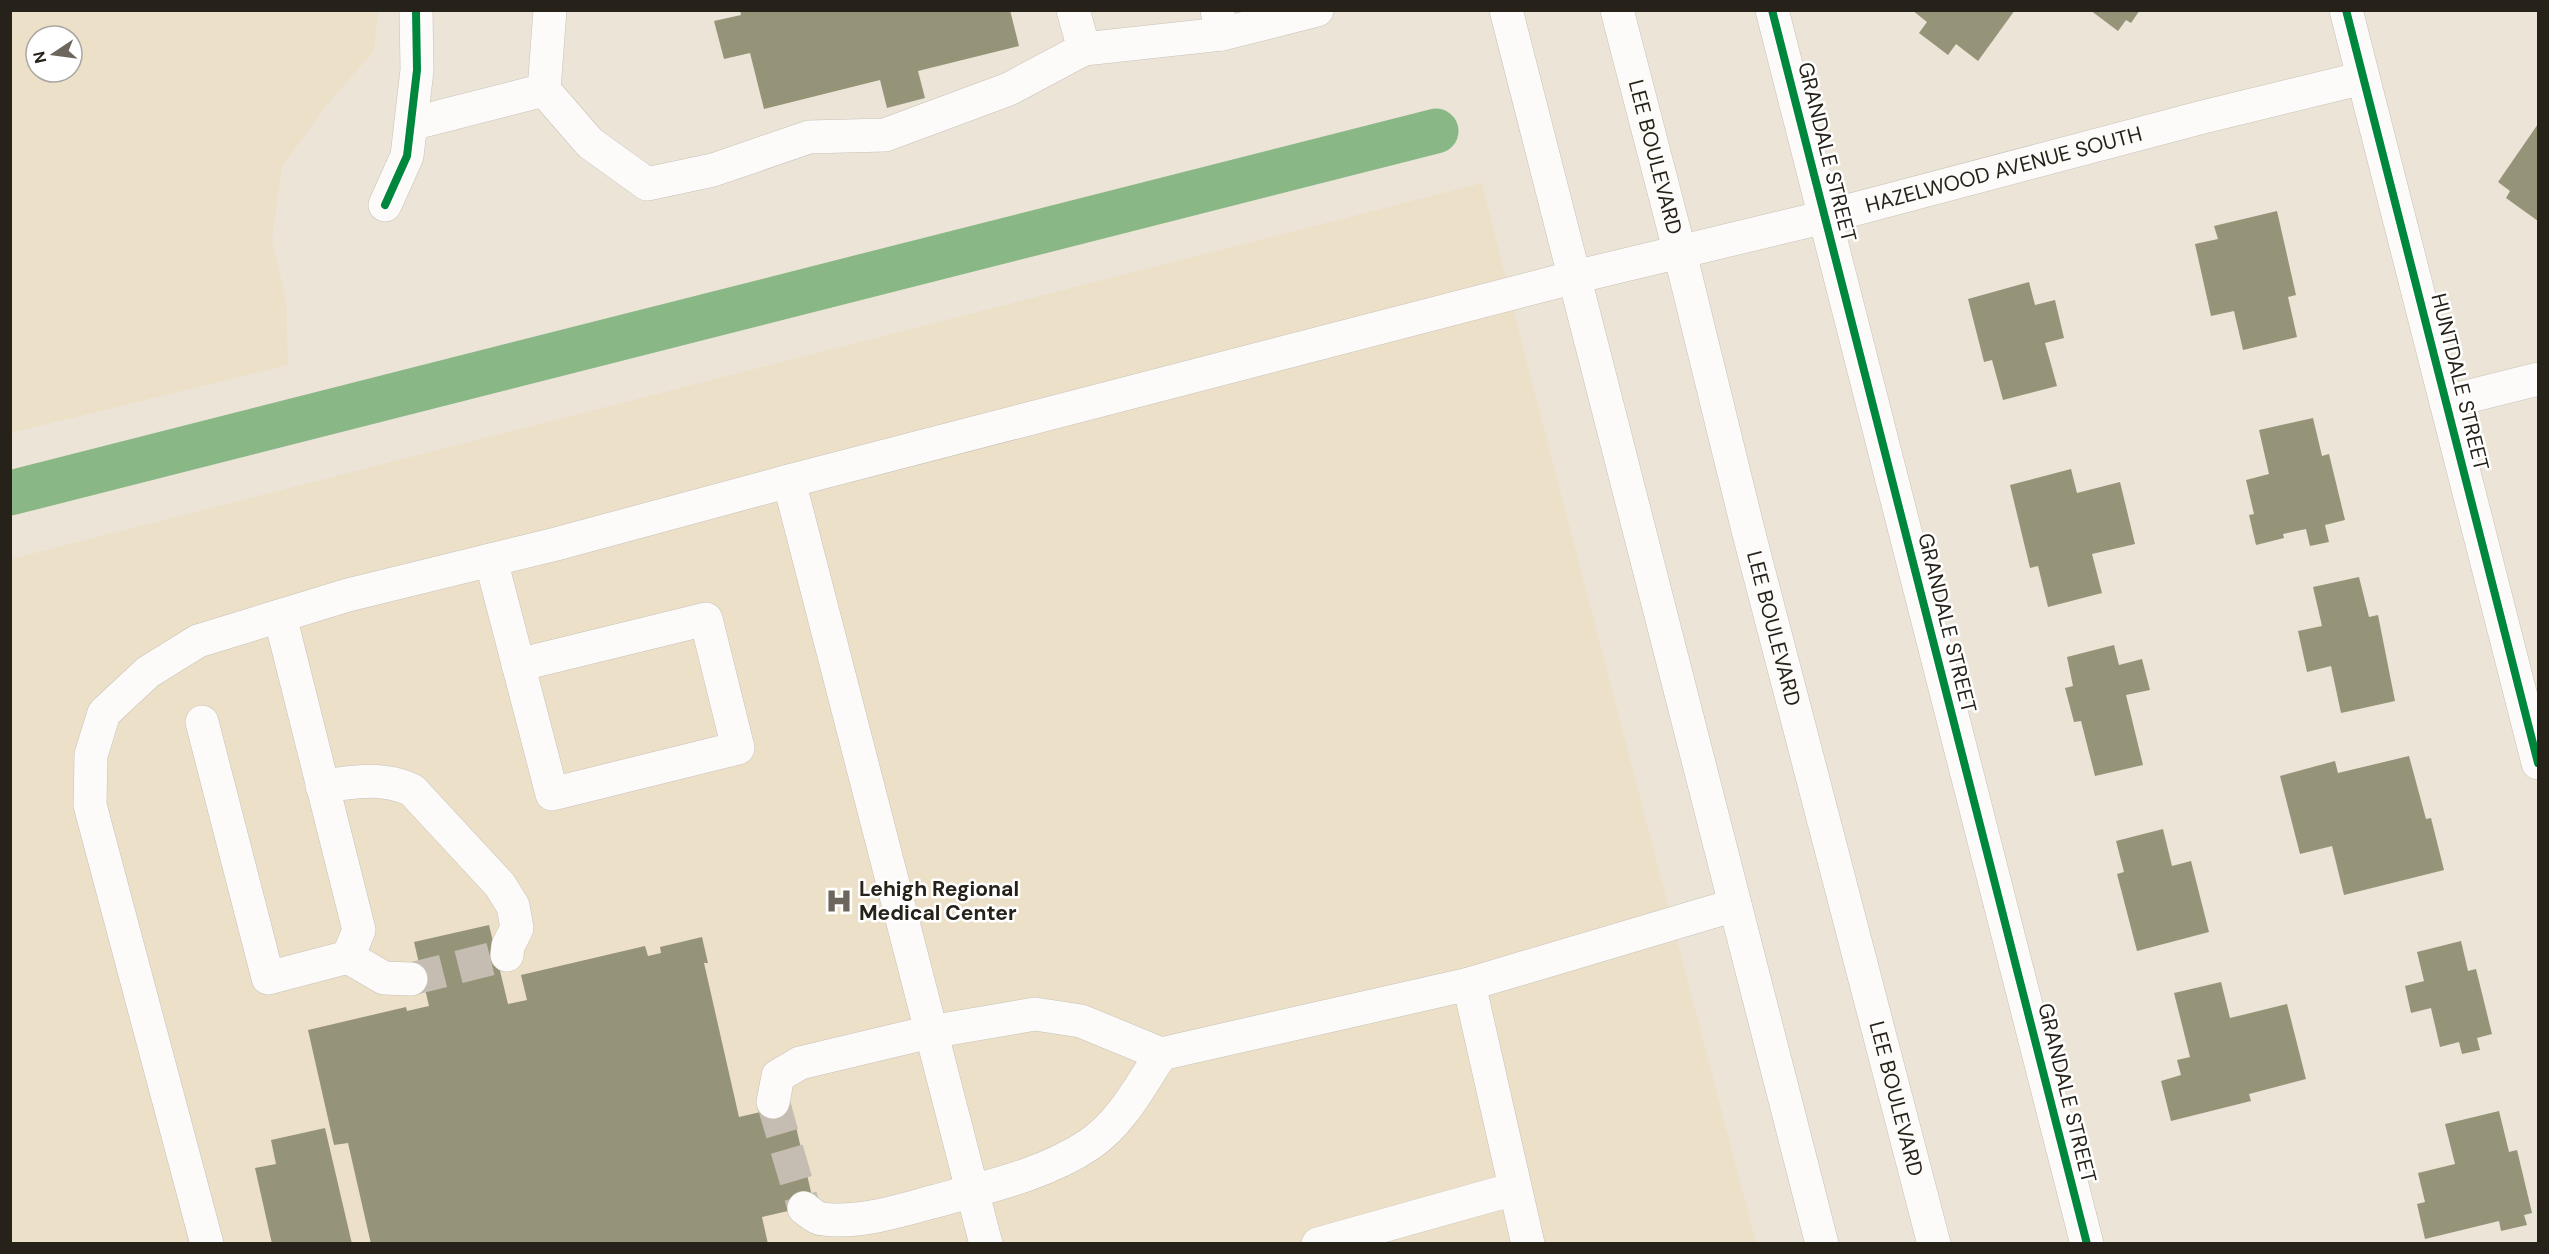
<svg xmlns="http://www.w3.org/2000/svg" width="2549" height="1254" viewBox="0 0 2549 1254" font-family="'DM Sans',sans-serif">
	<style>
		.built { fill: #ede0c9; fill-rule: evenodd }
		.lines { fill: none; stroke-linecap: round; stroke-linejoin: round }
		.canal { stroke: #89b786; stroke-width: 45 }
		.building { fill: #959378 }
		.minor-tunnel { stroke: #c5bdb1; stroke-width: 33; stroke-dasharray: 33 16; stroke-linecap: butt }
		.minor-casing { stroke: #c7c1b7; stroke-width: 34 }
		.major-casing { stroke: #c7c1b7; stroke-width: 34 }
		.minor { stroke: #fcfbf9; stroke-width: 33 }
		.major { stroke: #fcfbf9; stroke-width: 33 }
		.cycleway-casing { stroke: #fff; stroke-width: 11 }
		.cycleway { stroke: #00873e; stroke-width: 8 }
		.labels { text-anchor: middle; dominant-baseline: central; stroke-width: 5; stroke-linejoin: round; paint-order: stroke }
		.street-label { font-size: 21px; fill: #272219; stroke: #fff }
		.poi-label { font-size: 21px; font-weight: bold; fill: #272219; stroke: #fff; text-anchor: start }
	</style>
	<rect width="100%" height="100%" fill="#ece4d7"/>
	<path class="built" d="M10,11H378L374,51L325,107L282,167L272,240L286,299L288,365L11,433ZM36,36H72V72H36Z
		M1482,183L1534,390L1756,1243L11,1244V559Z"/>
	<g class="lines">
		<path class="canal" d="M10,493L1436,131"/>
	</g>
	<path class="building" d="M740,10H1010L1019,46L918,71L925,98L887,108L880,80L764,109L750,53L724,59L714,21L741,15Z
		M1912,10H2015L1978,61L1956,44L1948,55L1919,33L1927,22Z
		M2090,10H2140L2131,23L2126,20L2118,31Z
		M2538,124V221L2506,198L2510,191L2498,182Z
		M2277,211L2296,295L2288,297L2297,337L2243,350L2234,311L2211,316L2195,244L2218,239L2214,226Z
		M2029,282L2035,305L2055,300L2064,338L2045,343L2057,386L2003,400L1992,360L1984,362L1968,299Z
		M2313,418L2322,456L2329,454L2345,520L2325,525L2329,542L2310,546L2306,529L2283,534L2284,538L2256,545L2249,515L2254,514L2246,480L2269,474L2259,430Z
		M2071,469L2077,493L2120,482L2135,544L2092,554L2102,593L2048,607L2038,566L2030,568L2010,485Z
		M2359,577L2369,617L2378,615L2395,701L2341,713L2331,666L2307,672L2298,631L2322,626L2313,587Z
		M2114,645L2119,665L2142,659L2150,690L2126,695L2143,765L2095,776L2081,721L2074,722L2065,688L2073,686L2067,657Z
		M2409,756L2426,819L2431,818L2444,870L2344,895L2332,846L2300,854L2280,776L2335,761L2338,773Z
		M2163,829L2172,866L2191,861L2209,932L2137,951L2117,874L2124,872L2116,841Z
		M489,925L508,1004L527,1000L521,975L645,946L648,956L661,953L660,947L702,937L708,963H704L739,1117L791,1105L814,1205L762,1217L768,1244H371L348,1143L334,1145L308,1030L406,1007L407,1011L429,1006L414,942Z
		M2461,941L2468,971L2476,969L2492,1034L2477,1038L2480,1050L2462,1054L2459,1042L2440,1047L2431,1008L2411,1013L2405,986L2424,981L2417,952Z
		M2221,982L2230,1018L2287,1004L2306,1079L2249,1094L2251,1101L2171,1121L2161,1081L2181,1075L2177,1060L2190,1057L2174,993Z
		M2499,1111L2509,1152L2517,1150L2532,1213L2524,1215L2527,1225L2501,1231L2499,1221L2425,1239L2417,1204L2425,1202L2418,1173L2455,1164L2445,1124Z
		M325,1128L352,1244H272L255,1168L276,1164L271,1140Z"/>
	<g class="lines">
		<path class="minor-tunnel" d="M411,979L507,955
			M773,1102L804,1208"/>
		<defs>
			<g id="minor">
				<path d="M550,10L544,90L590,143L647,184L713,170L809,137L885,135L1009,89L1084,49L1073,10"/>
				<path d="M1217,10L1222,34L1317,10"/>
				<path d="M1772,10L2087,1244"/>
				<path d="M2346,10L2538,763"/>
				<path d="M1084,49L1222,34"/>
				<path d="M411,124L544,90"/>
				<path d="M385,205L407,156L417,70L416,10"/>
				<path d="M2446,402L2538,379"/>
				<path id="s1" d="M789,481L1575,277L1825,217L2203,117L2363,78"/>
				<path d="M491,560L552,794L738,748L706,619L518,665"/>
				<path d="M202,722L268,978L348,957L359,930L280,616"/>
				<path d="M322,786C356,782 380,776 412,790L500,885L513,906L517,928L508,946L507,955"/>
				<path d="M348,957L384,978L411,979"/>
				<path d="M1469,984L1528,1244"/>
				<path d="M1161,1054L1469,984L1735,905"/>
				<path d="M773,1102L778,1076L800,1063L930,1032L1035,1014L1081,1021L1161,1054C1141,1085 1122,1122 1090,1144C1046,1174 987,1187 936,1201C901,1210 860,1224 823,1219C817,1219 809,1212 804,1208"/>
				<path d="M207,1244L90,805L91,755L104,713L148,672L198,641L348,595L556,544L789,481L986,1244"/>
				<path d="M1318,1244L1514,1189"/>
			</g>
			<g id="major">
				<path d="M1506,10L1822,1244"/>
				<path id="s2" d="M1617,10L1680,253L1748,530L1934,1244"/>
			</g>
		</defs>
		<use href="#minor" class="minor-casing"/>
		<use href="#major" class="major-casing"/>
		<use href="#minor" class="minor"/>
		<use href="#major" class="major"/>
		<defs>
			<path id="cycleway" d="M1772,10L2087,1244
				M2346,10L2538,763
				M385,205L407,156L417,70L416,10"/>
		</defs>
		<use href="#cycleway" class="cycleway-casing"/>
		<use href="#cycleway" class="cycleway"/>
	</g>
	<defs>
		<symbol id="hospital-bare" viewBox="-9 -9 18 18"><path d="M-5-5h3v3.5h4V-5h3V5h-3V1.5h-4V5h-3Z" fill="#6c665c" stroke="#fff" stroke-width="2.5" paint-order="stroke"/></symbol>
	</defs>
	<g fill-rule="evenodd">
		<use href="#hospital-bare" x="820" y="882" width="38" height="38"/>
	</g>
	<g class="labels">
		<g class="street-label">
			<text transform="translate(1827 152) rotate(76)">GRANDALE STREET</text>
			<text stroke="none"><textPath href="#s2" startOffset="152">LEE BOULEVARD</textPath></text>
			<text stroke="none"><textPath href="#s1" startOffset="1254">HAZELWOOD AVENUE SOUTH</textPath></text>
			<text transform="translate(2460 382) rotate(76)">HUNTDALE STREET</text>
			<text transform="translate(1947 623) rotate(76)">GRANDALE STREET</text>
			<text stroke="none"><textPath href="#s2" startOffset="638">LEE BOULEVARD</textPath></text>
			<text transform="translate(2067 1093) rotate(76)">GRANDALE STREET</text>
			<text stroke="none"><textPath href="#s2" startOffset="1124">LEE BOULEVARD</textPath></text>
		</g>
		<g class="poi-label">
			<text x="859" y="889">Lehigh Regional<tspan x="859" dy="24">Medical Center</tspan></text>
		</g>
	</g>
	<rect width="2549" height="1254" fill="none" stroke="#272219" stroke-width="24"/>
	<g transform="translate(54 54) rotate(257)"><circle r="28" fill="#ffffff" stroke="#a9a7a3" stroke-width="1.5"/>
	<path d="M0-4.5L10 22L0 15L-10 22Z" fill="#6c665c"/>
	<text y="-9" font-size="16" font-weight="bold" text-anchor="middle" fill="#272219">N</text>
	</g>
</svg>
